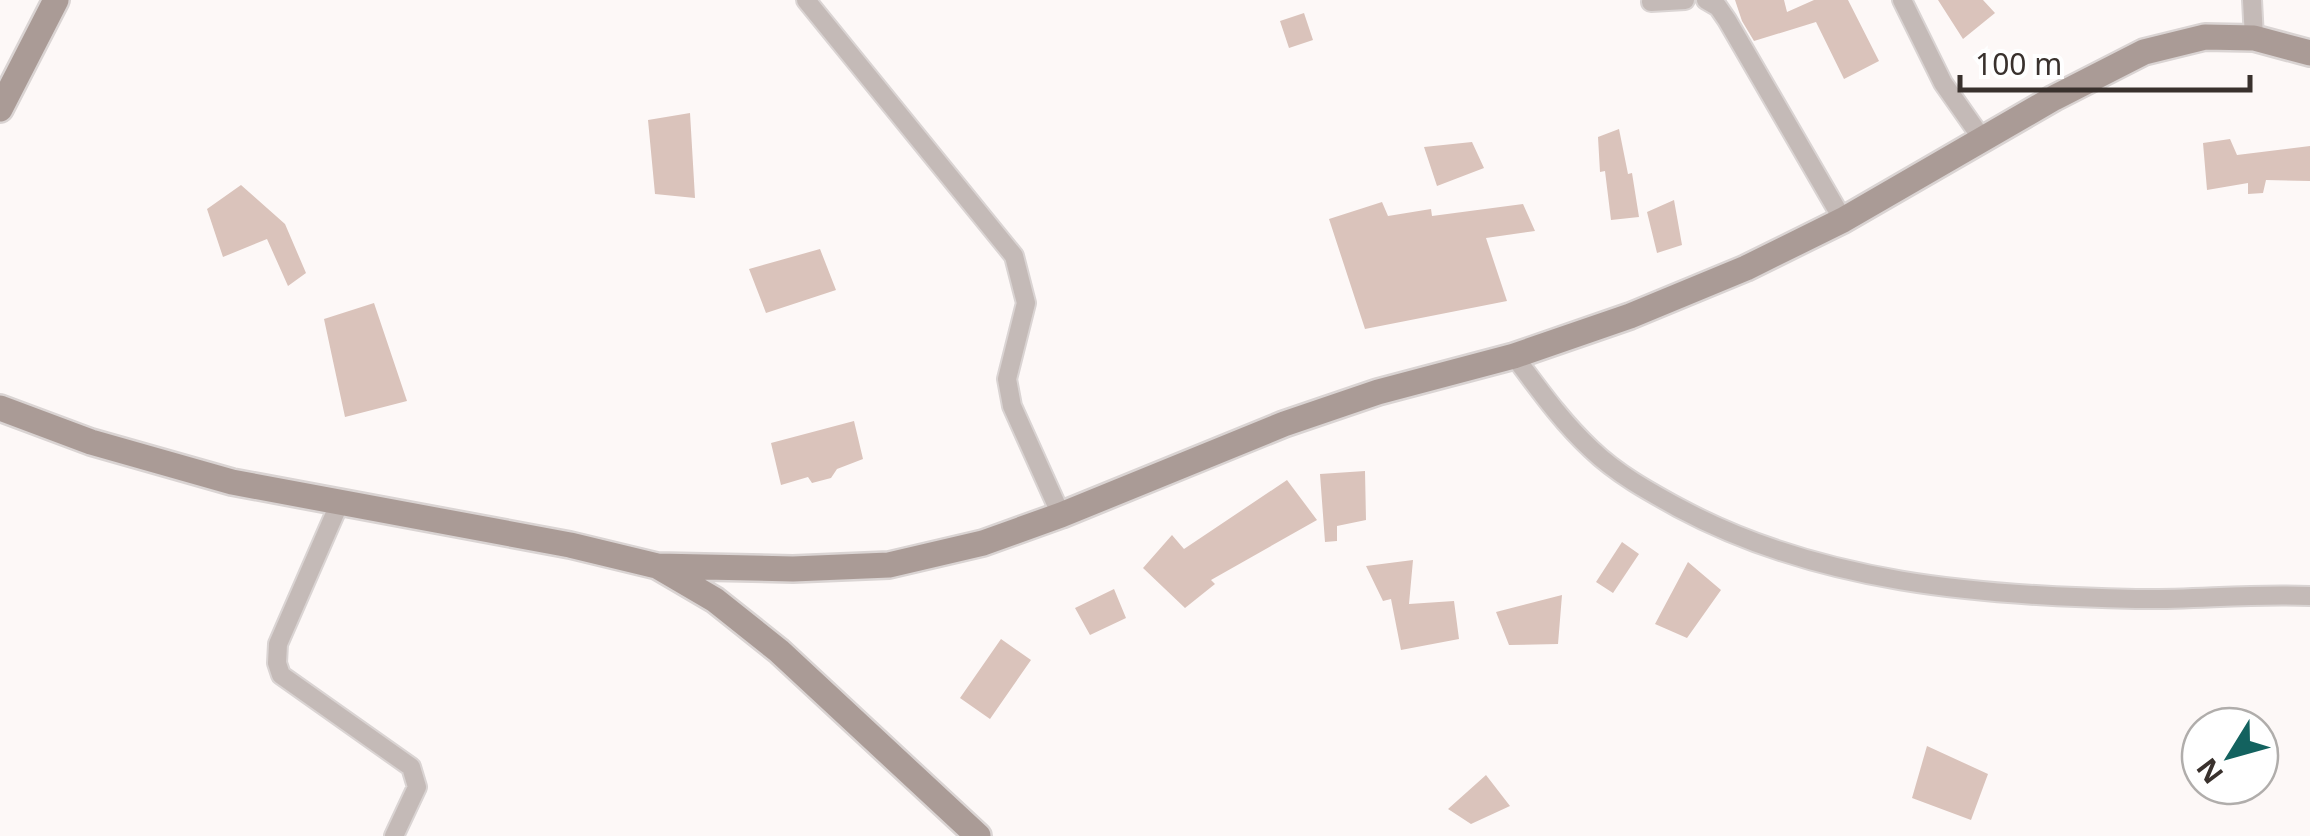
<svg xmlns="http://www.w3.org/2000/svg" width="2310" height="836" viewBox="0 0 2310 836" font-family="'Noto Sans',sans-serif">
	<style>
		.building { fill: #dac3bb }
		.lines { fill: none; stroke-linecap: round; stroke-linejoin: round }
		.street-casing { stroke: #dad4d3; stroke-width: 22 }
		.secondary-casing { stroke: #dad4d3; stroke-width: 30 }
		.street { stroke: #c4bab7; stroke-width: 18 }
		.secondary { stroke: #aa9b96; stroke-width: 25 }
	</style>
	<rect width="100%" height="100%" fill="#fdf8f7"/>
	<path class="building" d="M1735,0H1784L1787,12L1814,0H1848L1879,61L1844,79L1816,22L1754,41L1742,21Z
		M1938,0H1983L1995,13L1963,39Z
		M1304,13L1313,40L1289,48L1280,21Z
		M690,113L695,198L655,194L648,120Z
		M1619,129L1628,174L1632,173L1639,217L1611,220L1605,171L1600,172L1598,137Z
		M2230,139L2237,155L2310,146V181L2266,180L2263,193L2248,194V183L2207,190L2203,143Z
		M1472,142L1484,168L1437,186L1424,147Z
		M241,185L285,224L306,273L288,286L267,239L223,257L207,209Z
		M1674,200L1682,245L1657,253L1647,212Z
		M1382,202L1388,216L1431,209L1432,216L1523,204L1535,231L1486,238L1507,301L1365,329L1329,219Z
		M820,249L836,290L766,313L749,269Z
		M374,303L407,401L345,417L324,319Z
		M854,421L863,459L837,469L831,478L812,483L808,477L781,485L771,443Z
		M1365,471L1366,520L1337,526V541L1325,542L1320,474Z
		M1287,480L1317,520L1211,580L1215,584L1185,608L1143,568L1172,535L1184,549Z
		M1622,542L1639,554L1613,593L1596,582Z
		M1413,560L1409,604L1454,601L1459,639L1401,650L1391,599L1383,601L1366,566Z
		M1688,562L1721,590L1687,638L1655,624Z
		M1114,589L1126,618L1090,635L1075,608Z
		M1562,595L1558,644L1509,645L1496,612Z
		M1001,639L1031,660L990,719L960,698Z
		M1927,746L1988,774L1971,820L1912,798Z
		M1486,775L1510,806L1471,824L1448,809Z"/>
	<g class="lines">
		<defs>
			<path id="street" d="M806,0L1014,256L1026,303L1007,379L1012,406L1061,515
				M1706,0L1718,7L1727,20L1843,220
				M1902,0L1943,83L1983,140
				M2252,0L2254,38
				M1651,2L1685,0
				M1514,356C1538,388 1561,421 1591,449C1617,474 1648,491 1679,508C1819,583 1979,596 2136,599C2194,600 2252,593 2310,596
				M340,502L278,644L277,663L281,675L411,767L417,787L394,836"/>
			<path id="secondary" d="M0,109L56,0
				M0,408L91,442L232,482L570,545L657,566L715,600L779,651L978,836
				M657,566L793,569L889,565L983,543L1061,515L1284,424L1378,392L1514,356L1630,316L1746,268L1843,220L2054,98L2144,52L2205,37L2254,38L2310,53"/>
		</defs>
		<use href="#street" class="street-casing"/>
		<use href="#secondary" class="secondary-casing"/>
		<use href="#street" class="street"/>
		<use href="#secondary" class="secondary"/>
	</g>
	<g transform="translate(2230 756) rotate(233)"><circle r="48" fill="#ffffff" stroke="#b0adab" stroke-width="2.5"/>
	<path d="M0-8L18 38L0 25L-18 38Z" fill="#13625f"/>
	<text y="-15" font-size="28" font-weight="bold" text-anchor="middle" fill="#39312d">N</text>
	</g>
	<path d="M1960 75v15h290v-15" fill="none" stroke="#39312d" stroke-width="5"/>
	<text x="1975" y="75" font-size="30" fill="#39312d" stroke="#ffffff" stroke-width="8" paint-order="stroke">100 m</text>
</svg>
